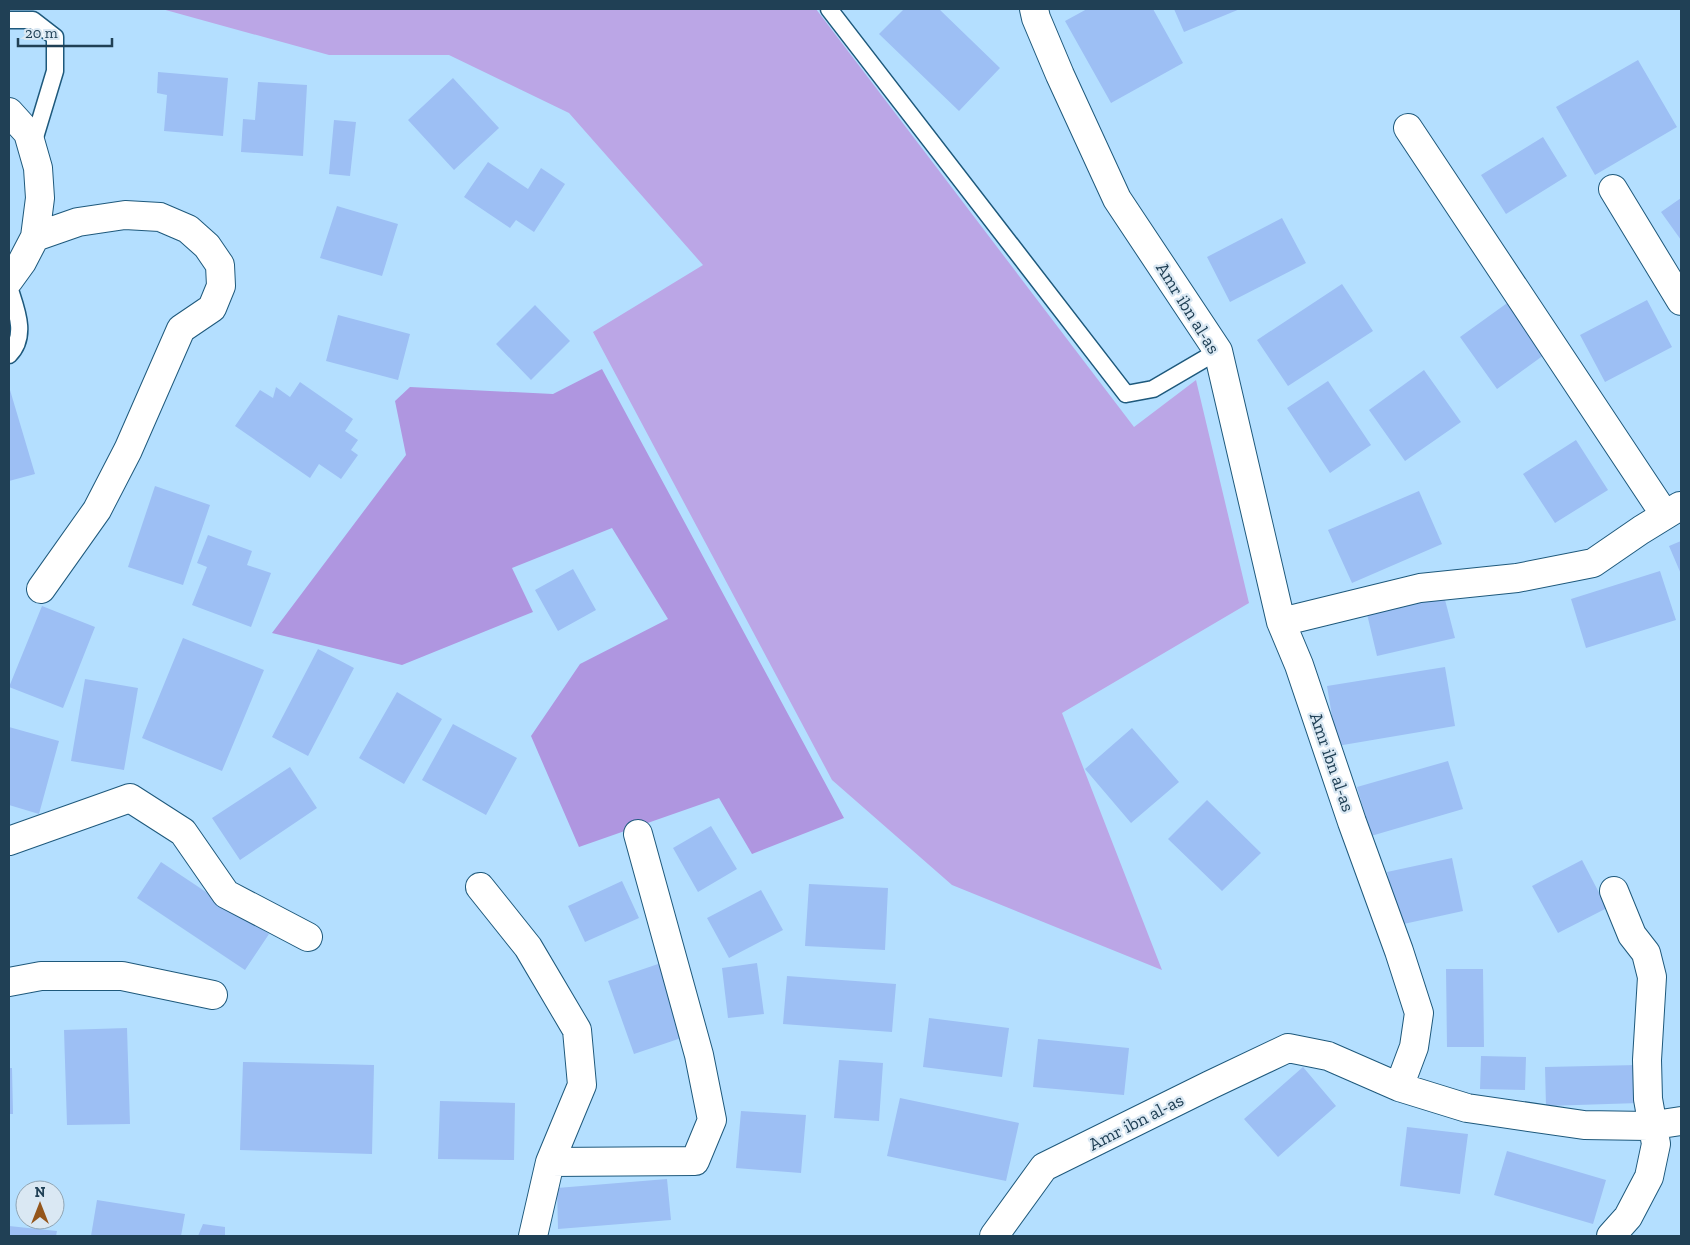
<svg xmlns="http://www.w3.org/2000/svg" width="1690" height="1245" viewBox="0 0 1690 1245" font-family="'Zilla Slab',serif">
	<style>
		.green { fill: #bba6e6 }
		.forest { fill: #af96e0 }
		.building { fill: #9dbff4 }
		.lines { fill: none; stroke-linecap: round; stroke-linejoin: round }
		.service-casing { stroke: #1e597c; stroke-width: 19 }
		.minor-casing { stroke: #1e597c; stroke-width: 30 }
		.service { stroke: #fff; stroke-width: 16 }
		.minor { stroke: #fff; stroke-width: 28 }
		.labels { text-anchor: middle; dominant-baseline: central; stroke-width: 4.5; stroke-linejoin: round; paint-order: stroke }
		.street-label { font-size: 18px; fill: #204055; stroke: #dae8f3 }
	</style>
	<rect width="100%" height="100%" fill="#b4dfff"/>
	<path class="green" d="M162,9H816L1134,427L1196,380L1249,603L1062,713L1162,970L952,885L832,780L593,332L703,265L569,113L449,55H329Z"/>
	<path class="forest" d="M602,369L844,818L752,854L719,798L579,847L531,736L580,664L668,619L612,528L512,568L533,612L402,665L272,633L406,455L395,401L410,387L553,394Z"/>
	<path class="building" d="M904,9H939L1000,68L959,111L879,34Z
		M1087,9H1153L1183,63L1111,103L1065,21Z
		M1174,9H1240L1184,32Z
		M1638,60L1677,127L1595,175L1556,107Z
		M158,72L228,78L223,136L164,131L167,95L157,93Z
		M453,78L499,128L454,170L408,120Z
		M258,82L307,85L303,156L241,152L243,119L255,120Z
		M334,120L356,122L350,176L329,174Z
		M1543,137L1567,176L1506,214L1481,175Z
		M488,162L528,189L541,168L565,184L534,232L516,220L510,228L464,197Z
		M1681,198V240L1661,212Z
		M337,206L398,224L382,276L320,258Z
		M1282,218L1306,263L1230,302L1207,257Z
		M1342,284L1373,331L1288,386L1257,340Z
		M1647,300L1672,347L1605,382L1580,335Z
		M1510,301L1548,352L1497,389L1460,337Z
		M535,305L570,341L531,380L496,344Z
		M338,315L410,334L398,380L326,361Z
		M1424,370L1461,422L1405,461L1369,410Z
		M1328,381L1371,445L1330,473L1287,408Z
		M300,382L353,419L345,431L358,440L351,450L358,455L341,479L319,464L310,478L235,426L260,390L273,398L276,387L290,397Z
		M10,390L35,474L9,481V391Z
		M1576,440L1608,490L1555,523L1523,474Z
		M155,486L210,505L183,585L128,567Z
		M1419,491L1442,544L1352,583L1328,530Z
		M208,535L252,551L247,565L271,573L251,627L192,605L207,567L197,563Z
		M1681,541V574L1669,546Z
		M573,569L596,610L558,631L535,590Z
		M1660,571L1676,620L1586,648L1571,599Z
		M1444,596L1455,638L1377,656L1367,614Z
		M42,606L95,627L63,708L9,687Z
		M183,638L264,670L222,771L142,738Z
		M318,649L354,668L308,756L272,737Z
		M1445,667L1455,726L1337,746L1327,686Z
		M85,679L138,688L124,770L71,761Z
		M397,692L442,719L404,784L359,758Z
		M453,724L517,758L486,815L422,780Z
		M9,727L59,741L39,814L9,805Z
		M1132,728L1179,782L1131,823L1085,769Z
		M1448,761L1463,809L1371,836L1357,787Z
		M290,767L317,808L240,860L212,818Z
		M1207,800L1261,853L1222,891L1168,839Z
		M711,826L737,869L698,892L673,848Z
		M1452,858L1463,911L1399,925L1387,872Z
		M1582,860L1607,908L1558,933L1532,886Z
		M161,862L269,934L245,970L137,898Z
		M622,881L639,918L585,942L568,906Z
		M809,884L888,888L885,950L805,946Z
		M761,890L783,930L729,958L707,918Z
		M667,961L693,1034L634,1054L608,981Z
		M757,963L764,1014L728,1018L722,968Z
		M1446,969H1483L1484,1047H1447Z
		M787,976L896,984L892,1032L783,1024Z
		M929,1018L1009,1028L1002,1077L923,1067Z
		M127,1028L130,1124L67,1125L64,1030Z
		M1038,1039L1129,1048L1124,1095L1033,1087Z
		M1481,1056L1526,1057L1525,1090L1480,1089Z
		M839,1060L883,1063L879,1121L834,1118Z
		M243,1062L374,1065L372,1154L240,1150Z
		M1638,1065L1639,1103L1546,1106L1545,1067Z
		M1303,1067L1336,1106L1278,1157L1244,1119Z
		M9,1068H12L13,1114H9Z
		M900,1098L1019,1123L1006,1181L887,1156Z
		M440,1101L515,1103L514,1160L438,1159Z
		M741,1111L806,1115L801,1173L736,1168Z
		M1407,1127L1468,1134L1460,1194L1400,1186Z
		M1507,1151L1606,1180L1593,1224L1494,1195Z
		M667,1179L671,1220L558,1229L557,1188Z
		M97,1200L185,1214L181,1236H91Z
		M203,1224L225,1227V1236H198Z
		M9,1226L57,1231L56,1236H9Z"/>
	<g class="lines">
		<defs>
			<path id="service" d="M829,9L1126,394L1153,389L1218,351
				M9,20H33L55,37V71L33,144
				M9,287C16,309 28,336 9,355"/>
			<path id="minor" d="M9,112L28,133L38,168L40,198L35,237L22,262L9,280
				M1408,128L1665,515
				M1613,189L1681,301
				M35,237L78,222L125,215L160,217L188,229L207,246L220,265L221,286L212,308L181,329L128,450L97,510L41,589
				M1281,622L1420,588L1517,578L1593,563L1641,530L1680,506
				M9,841L130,798L183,832L226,894L308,937
				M480,887L528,947L577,1030L582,1085L550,1162
				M9,982L41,976H122L213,995
				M1399,1087L1467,1108L1584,1125L1648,1126L1681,1121
				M533,1236L550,1162L695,1161L712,1120L699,1055L638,834
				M994,1236L1044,1167L1210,1085L1288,1048L1328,1056L1399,1087L1414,1047L1419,1013L1399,951L1352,822L1299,665L1281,622L1218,351L1117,199L1060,75L1036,18L1034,9
				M1611,1236L1628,1217L1649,1177L1656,1144L1648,1099L1647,1060L1652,977L1646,953L1632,935L1614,891"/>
		</defs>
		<use href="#service" class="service-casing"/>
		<use href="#minor" class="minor-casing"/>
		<use href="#service" class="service"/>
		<use href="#minor" class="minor"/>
	</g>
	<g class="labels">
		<g class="street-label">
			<text transform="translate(1188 308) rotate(58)">Amr ibn al-as</text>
			<text transform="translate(1332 762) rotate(71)">Amr ibn al-as</text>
			<text transform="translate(1136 1122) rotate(-27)">Amr ibn al-as</text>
		</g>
	</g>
	<rect width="1690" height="1245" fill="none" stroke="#204055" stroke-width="20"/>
	<g transform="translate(40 1205)"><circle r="24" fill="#dae8f3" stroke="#90a5b4"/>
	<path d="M0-4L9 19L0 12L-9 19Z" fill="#94561c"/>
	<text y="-8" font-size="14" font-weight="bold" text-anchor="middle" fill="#204055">N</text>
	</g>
	<path d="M18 38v8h94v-8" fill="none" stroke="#204055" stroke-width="2.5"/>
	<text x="25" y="38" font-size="15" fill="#204055" stroke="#dae8f3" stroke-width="4" paint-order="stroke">20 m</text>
</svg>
